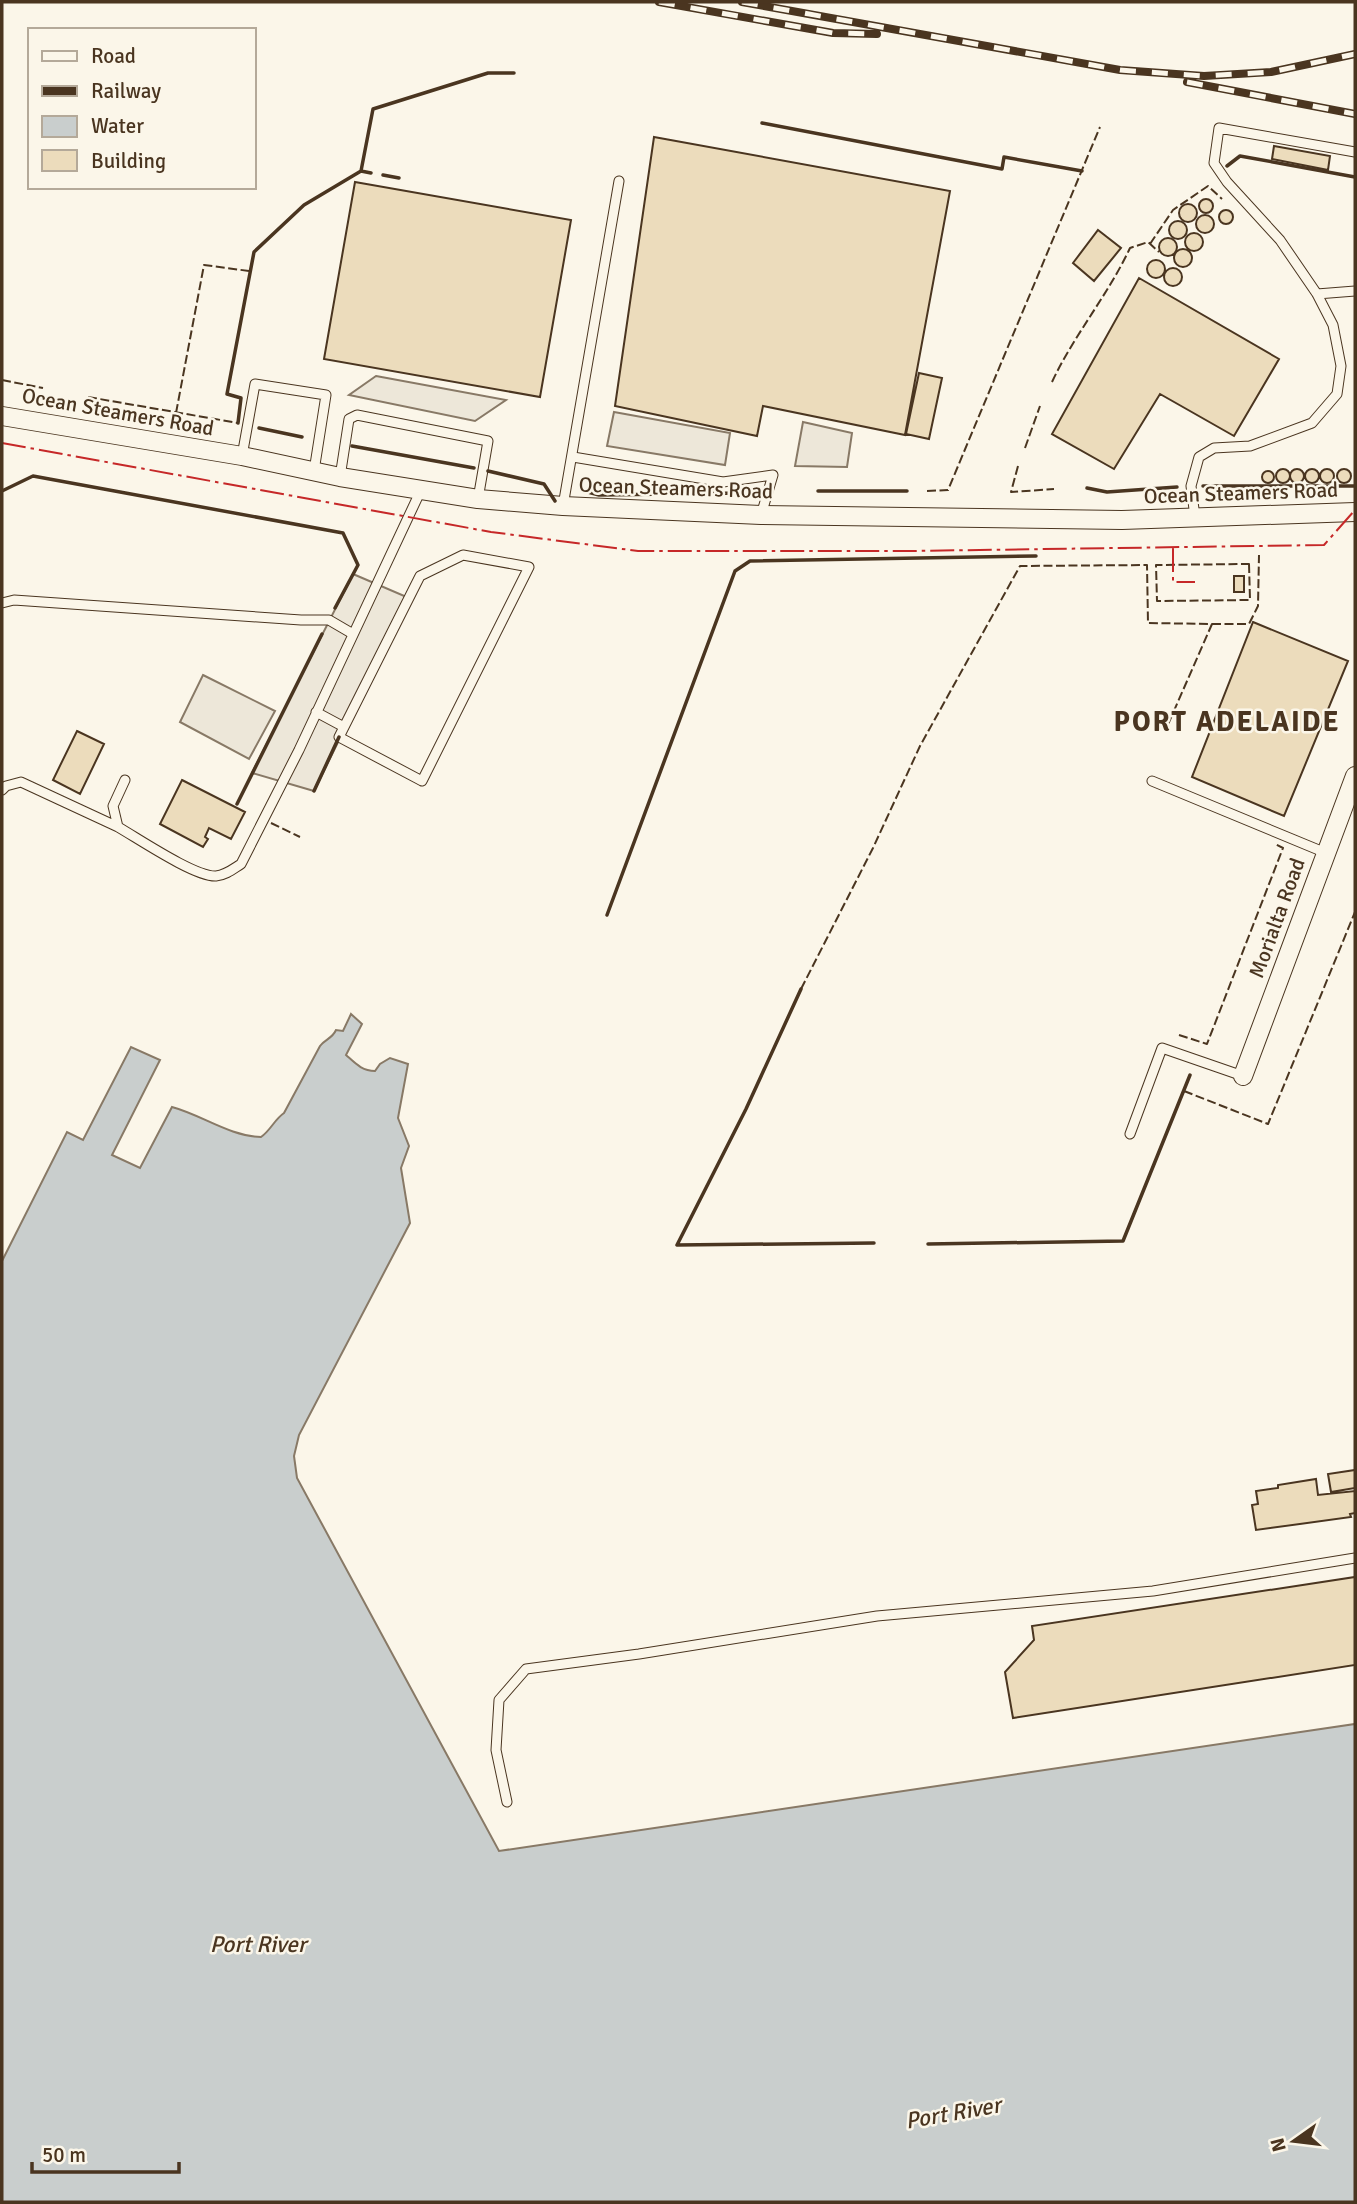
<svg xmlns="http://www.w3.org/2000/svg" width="1357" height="2204" viewBox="0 0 1357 2204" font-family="Signika,sans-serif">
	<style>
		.parking { fill: #ede7d9; stroke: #887966; stroke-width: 2 }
		.water { fill: #c9cecd; stroke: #887966; stroke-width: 2 }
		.building { fill: #ecdcbc; stroke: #4a3520; stroke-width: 2 }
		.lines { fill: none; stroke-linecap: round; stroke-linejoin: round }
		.lane-casing { stroke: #4a3520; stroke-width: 11 }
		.street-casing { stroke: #4a3520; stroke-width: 20 }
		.lane { stroke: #fbf6e9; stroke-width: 9 }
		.street { stroke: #fbf6e9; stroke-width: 18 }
		.rail-casing { stroke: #4a3520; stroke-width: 8 }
		.rail { stroke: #fbf6e9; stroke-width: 5; stroke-dasharray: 16; stroke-linecap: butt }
		.fence { stroke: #4a3520; stroke-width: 2; stroke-dasharray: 9 3.5; stroke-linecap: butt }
		.wall { stroke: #4a3520; stroke-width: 3.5 }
		.power { stroke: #c62828; stroke-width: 2; stroke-dasharray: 24 5 3.5 5; stroke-linecap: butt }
		.labels { text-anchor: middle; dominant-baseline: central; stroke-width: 5; stroke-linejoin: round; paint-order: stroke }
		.street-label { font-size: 21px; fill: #4a3520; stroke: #fbf6e9 }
		.water-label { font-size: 23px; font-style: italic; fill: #4a3520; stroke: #fbf6e9 }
		.district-label { font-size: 28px; font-weight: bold; letter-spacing: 2px; fill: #4a3520; stroke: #fbf6e9 }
	</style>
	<rect width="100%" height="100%" fill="#fbf6e9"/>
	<path class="parking" d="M376,376L506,400L475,421L349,395Z
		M614,412L730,433L725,465L607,446Z
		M803,422L852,433L847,467L795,466Z
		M353,574L409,598L314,791L252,773Z
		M203,675L275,711L249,759L180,722Z"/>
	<path class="water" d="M351,1014L362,1024L346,1055C355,1063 362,1071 375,1071L380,1064L390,1058L408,1064L398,1118L409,1146L401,1168L410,1223L299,1435L294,1456L297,1478L499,1851L1355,1724V2202H2V1261L67,1132L83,1140L131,1047L160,1060L112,1155L140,1168L172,1107C202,1115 229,1136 261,1137C271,1130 274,1120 284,1113L320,1046C325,1039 332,1039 336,1030L343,1031Z"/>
	<path class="building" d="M654,137L950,191L905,435L763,406L757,436L615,406Z
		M1274,146L1330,156L1328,170L1272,159Z
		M355,182L571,220L540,397L324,359Z
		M1199 206a7 7 0 1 1 14 0a7 7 0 1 1-14 0Z
		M1179 213a9 9 0 1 1 18 0a9 9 0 1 1-18 0Z
		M1219 217a7 7 0 1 1 14 0a7 7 0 1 1-14 0Z
		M1196 224a9 9 0 1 1 18 0a9 9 0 1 1-18 0Z
		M1169 230a9 9 0 1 1 18 0a9 9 0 1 1-18 0Z
		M1098,230L1121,248L1094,281L1073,263Z
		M1185 242a9 9 0 1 1 18 0a9 9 0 1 1-18 0Z
		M1159 247a9 9 0 1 1 18 0a9 9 0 1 1-18 0Z
		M1174 258a9 9 0 1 1 18 0a9 9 0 1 1-18 0Z
		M1147 269a9 9 0 1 1 18 0a9 9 0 1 1-18 0Z
		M1164 277a9 9 0 1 1 18 0a9 9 0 1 1-18 0Z
		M1139,278L1279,359L1234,436L1160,394L1114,469L1052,434Z
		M919,373L942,378L929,439L906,434Z
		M1290 476a7 7 0 1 1 14 0a7 7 0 1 1-14 0Z
		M1276 476a7 7 0 1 1 14 0a7 7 0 1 1-14 0Z
		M1337 476a7 7 0 1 1 14 0a7 7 0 1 1-14 0Z
		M1305 476a7 7 0 1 1 14 0a7 7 0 1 1-14 0Z
		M1320 476a7 7 0 1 1 14 0a7 7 0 1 1-14 0Z
		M1262 477a6 6 0 1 1 12 0a6 6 0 1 1-12 0Z
		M1234,576H1244V592H1234Z
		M1253,622L1348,661L1284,816L1192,777Z
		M77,731L104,744L80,794L53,780Z
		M182,780L245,812L231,839L209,828L205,837L208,839L203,847L160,824Z
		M1355,1470V1488L1331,1492L1328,1474Z
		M1316,1479L1318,1495L1355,1491V1513L1350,1514L1351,1517L1256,1530L1252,1505L1258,1504L1256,1491L1278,1488V1485Z
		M1355,1577V1665L1013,1718L1005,1672L1034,1640L1032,1626Z"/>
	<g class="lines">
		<defs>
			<path id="lane" d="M1317,294L1355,291
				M242,456L255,384L326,395L314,471
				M573,457L723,482L773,475L761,515
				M340,477L349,419L357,415L488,441L478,499
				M563,506L619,181
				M1195,517L1191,486L1199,457L1214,448L1250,446L1312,423L1337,394L1341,366L1333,325L1317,294L1280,240L1227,182L1214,163L1219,128L1355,152
				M463,555L529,567L422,781L339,737L420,576Z
				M2,603L14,600L301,620H329L353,634
				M316,712L344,727
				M125,780L113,806L118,827C139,839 195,877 216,876C226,875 233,869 241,864L299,750L421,490
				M1152,781L1326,853
				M2,790L6,786L21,782L118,827
				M1130,1134L1162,1048L1243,1076
				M507,1802L496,1750L499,1700L526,1669L639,1654L877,1616L1153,1591L1355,1558"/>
			<path id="street" d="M2,416L242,456L340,477L478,499L563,506L761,515L1122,520L1355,512
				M1243,1076L1355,776"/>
		</defs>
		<use href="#lane" class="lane-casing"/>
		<use href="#street" class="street-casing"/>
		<use href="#lane" class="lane"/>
		<use href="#street" class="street"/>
		<defs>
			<path id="rail" d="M659,2L833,33L877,34
				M742,2L1120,70L1204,76L1271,72L1355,54
				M1187,82L1355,114"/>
		</defs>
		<use href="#rail" class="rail-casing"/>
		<use href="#rail" class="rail"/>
		<path class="fence" d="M1150,244L1173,210L1208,186L1222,199
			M2,380L43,388
			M1052,382C1074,335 1108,295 1130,248L1148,242L1159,252
			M88,397L238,423
			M176,413L204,265L249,271
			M1025,448L1040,406
			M1018,466L1011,492L1054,489
			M927,491L948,490L1100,127
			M1249,564L1250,600L1157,601L1156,565Z
			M1212,624H1249L1258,606L1259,555
			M271,823L300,837
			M801,989L873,848L920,746L1020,566L1147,565L1148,623L1212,624L1166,729
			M1179,1035L1207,1044L1283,848L1275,844
			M1184,1091L1268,1124L1355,912"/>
		<path class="wall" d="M762,123L1002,169L1004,157L1082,171
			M1227,166L1240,156L1355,177
			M361,171L373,109L488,73H514
			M383,175L399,178
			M238,423L241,398L227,394L254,252L304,205L361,171L371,173
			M259,428L302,437
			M352,446L474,468
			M488,471L544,484L555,501
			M1203,486H1355
			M1087,488L1107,492L1177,487
			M2,491L33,476L343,533L358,565L335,608
			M584,491L599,495L744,493
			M818,491H907
			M314,791L339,737
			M237,804L322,634
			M607,915L735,571L750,561L1036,556
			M801,989L746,1109L677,1245L874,1243
			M928,1244L1123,1241L1190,1075"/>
		<path class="power" d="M2,443L491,532L638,551H911L1324,545L1355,510
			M1173,548V582H1195"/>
	</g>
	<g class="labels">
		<g class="street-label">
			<text transform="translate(118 412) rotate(10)">Ocean Steamers Road</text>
			<text transform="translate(676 488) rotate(2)">Ocean Steamers Road</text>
			<text transform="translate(1241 493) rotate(-2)">Ocean Steamers Road</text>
			<text transform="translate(1277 918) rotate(-70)">Morialta Road</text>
		</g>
		<g class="water-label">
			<text x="258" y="1944">Port River</text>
			<text transform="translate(953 2113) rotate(-10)">Port River</text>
		</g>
		<g class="district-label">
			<text x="1227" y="722">PORT ADELAIDE</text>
		</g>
	</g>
	<rect width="1357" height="2204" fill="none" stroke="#4a3520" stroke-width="7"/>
	<rect x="28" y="28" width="228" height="161" fill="#fbf6e9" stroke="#b4a999" stroke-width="2"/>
	<rect x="42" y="51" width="35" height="10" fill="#fbf6e9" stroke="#b4a999" stroke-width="2"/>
	<text x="91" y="63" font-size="21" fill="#4a3520">Road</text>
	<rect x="42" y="86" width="35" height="10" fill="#4a3520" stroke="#b4a999" stroke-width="2"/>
	<text x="91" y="98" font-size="21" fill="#4a3520">Railway</text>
	<rect x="42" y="116" width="35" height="21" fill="#c9cecd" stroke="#b4a999" stroke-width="2"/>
	<text x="91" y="133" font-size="21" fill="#4a3520">Water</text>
	<rect x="42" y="150" width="35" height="21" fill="#ecdcbc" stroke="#b4a999" stroke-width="2"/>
	<text x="91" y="168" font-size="21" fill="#4a3520">Building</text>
	<g transform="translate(1294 2141) rotate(256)" stroke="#fbf6e9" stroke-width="5" paint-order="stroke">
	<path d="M0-5L12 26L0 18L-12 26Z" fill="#4a3520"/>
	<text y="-10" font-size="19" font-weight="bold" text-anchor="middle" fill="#4a3520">N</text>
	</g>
	<path d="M32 2162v10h147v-10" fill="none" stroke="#4a3520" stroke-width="3.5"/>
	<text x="42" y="2162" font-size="21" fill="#4a3520" stroke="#fbf6e9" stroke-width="5" paint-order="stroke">50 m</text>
</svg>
